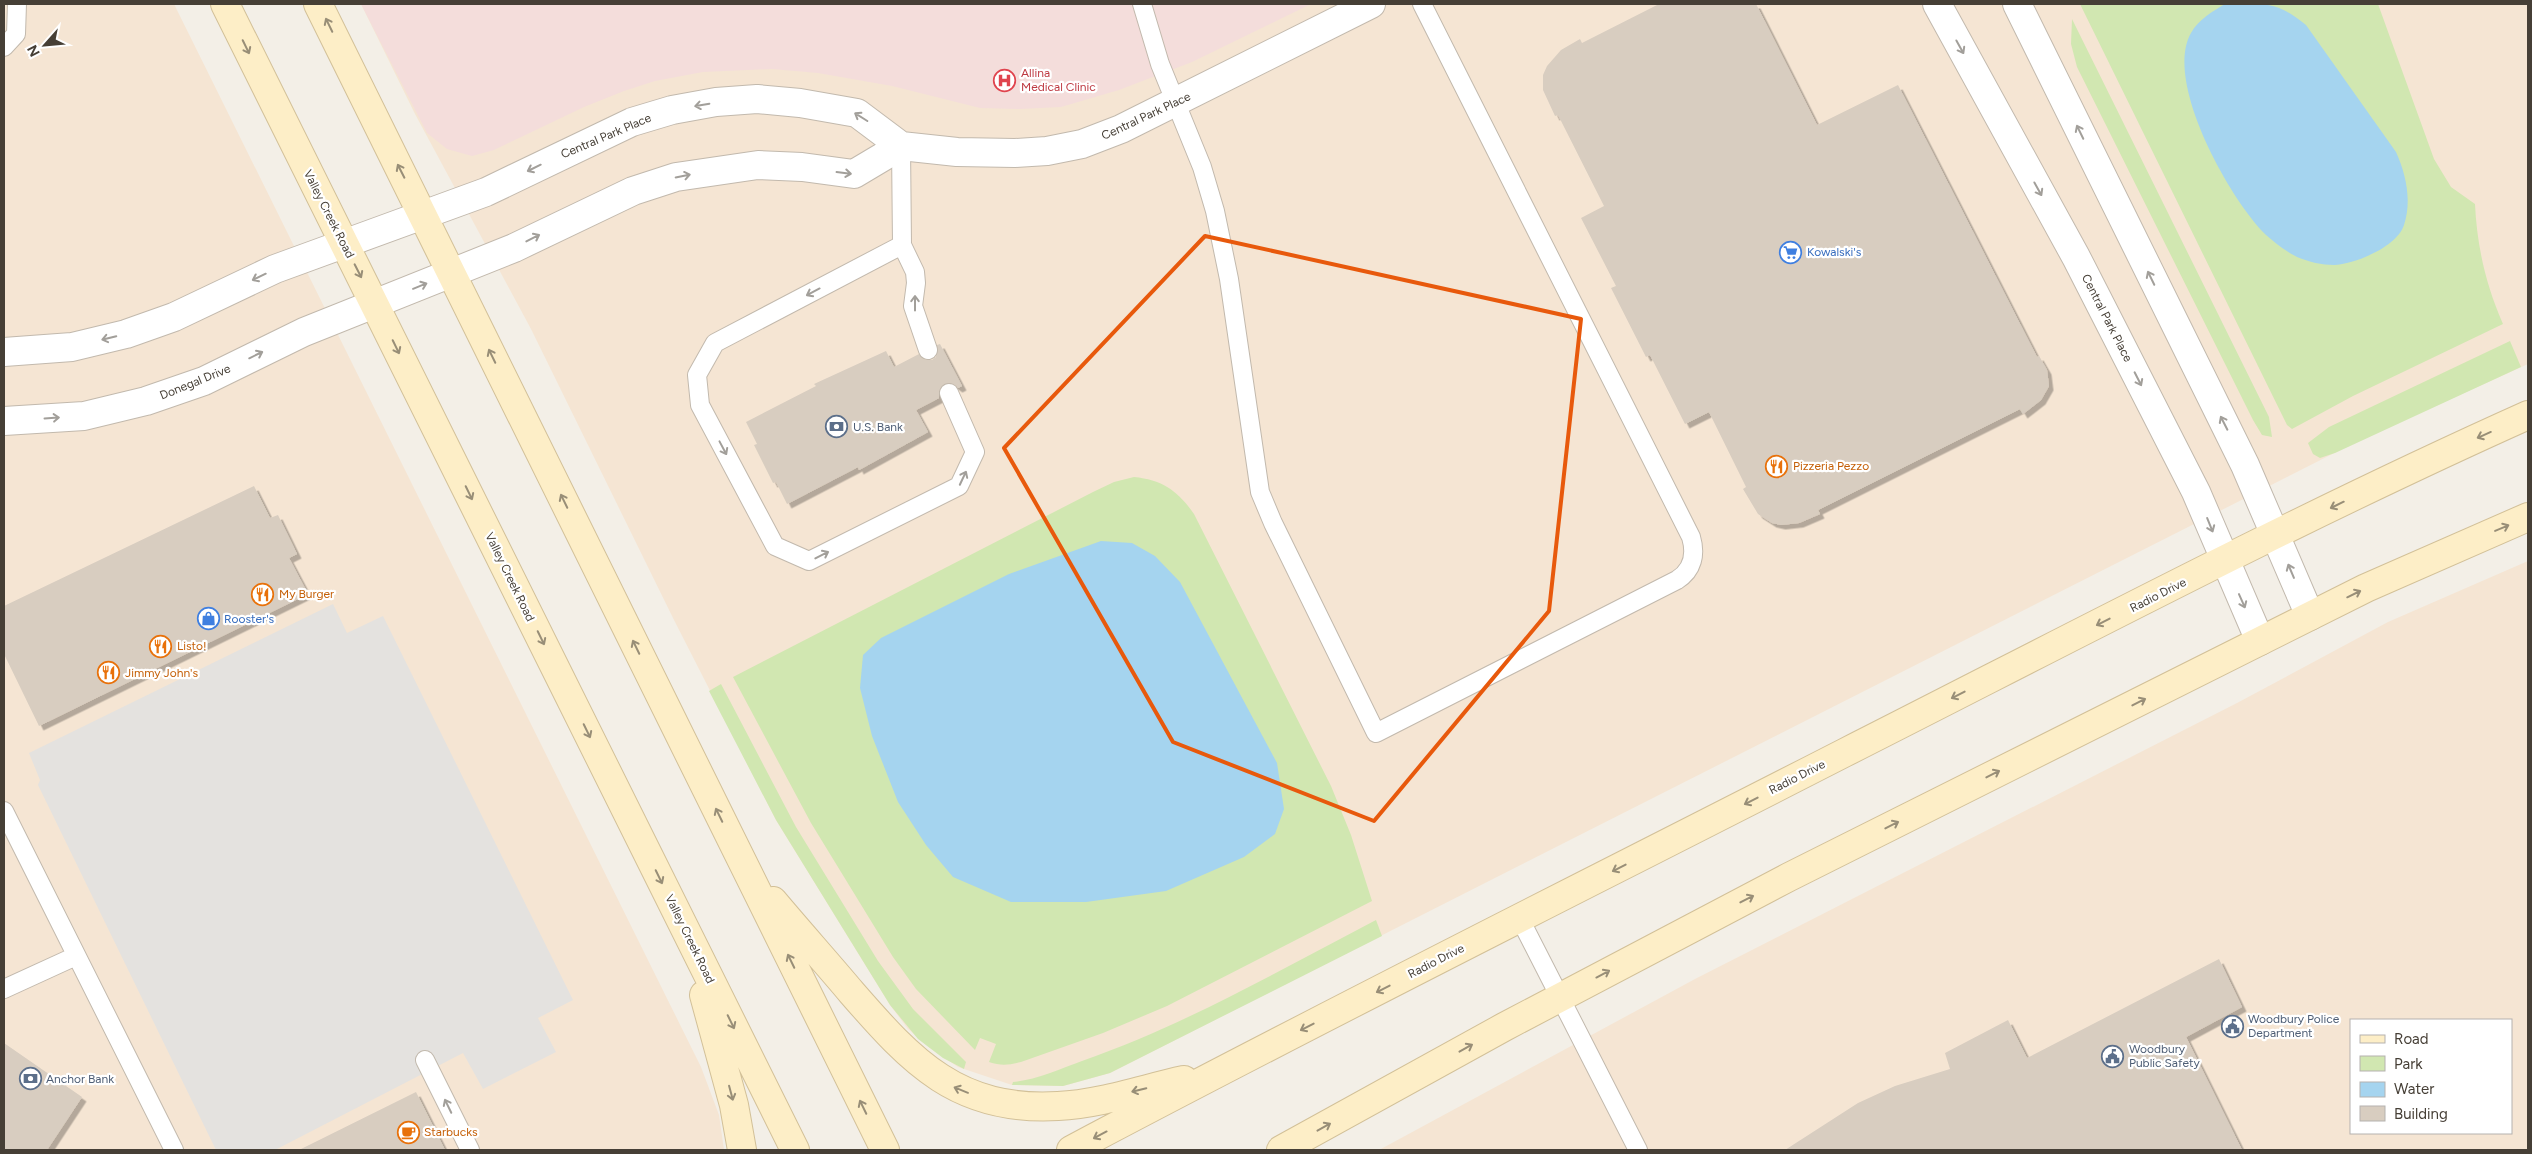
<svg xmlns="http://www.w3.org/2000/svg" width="2532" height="1154" viewBox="0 0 2532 1154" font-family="Figtree,sans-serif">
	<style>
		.commercial { fill: #f5e5d3; fill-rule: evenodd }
		.medical { fill: #f4dddb }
		.green { fill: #d1e7b1 }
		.parking { fill: #e4e2df }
		.water { fill: #a5d4ef }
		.building { fill: #d8cdc0; filter: url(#shadow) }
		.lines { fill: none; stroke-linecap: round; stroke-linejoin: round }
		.service-casing { stroke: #c2b9ad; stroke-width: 20 }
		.minor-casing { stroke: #c2b9ad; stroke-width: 30 }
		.secondary-casing { stroke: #d2c098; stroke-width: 30 }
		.service { stroke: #fff; stroke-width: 18 }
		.minor { stroke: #fff; stroke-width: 28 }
		.secondary { stroke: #fdeec7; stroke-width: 28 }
		.oneway { stroke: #988e77 }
		.oneway2 { stroke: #a29f9a }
		.marked { fill: none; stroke: #e8590c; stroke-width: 4; stroke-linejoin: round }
		.labels { text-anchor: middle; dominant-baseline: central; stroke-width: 4.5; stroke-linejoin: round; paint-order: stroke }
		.health-label { font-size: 12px; fill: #be3a42; stroke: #fff; text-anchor: start }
		.street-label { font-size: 12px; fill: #463f36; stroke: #fff }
		.shop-label { font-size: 12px; fill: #366cbe; stroke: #fff; text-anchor: start }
		.service-label { font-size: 12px; fill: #4e5e75; stroke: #fff; text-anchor: start }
		.food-label { font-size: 12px; fill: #c56008; stroke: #fff; text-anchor: start }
	</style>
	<defs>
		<filter id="shadow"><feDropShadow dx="4.5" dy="4.5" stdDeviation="0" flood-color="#0004"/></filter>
	</defs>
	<rect width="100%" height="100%" fill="#f3efe7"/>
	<path class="commercial" d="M4,4H174L701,1067L719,1115L724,1150H4Z
		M361,4H2528V364L2358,441L1110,1073L1063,1086L1012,1085L958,1067L930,1048L908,1029L890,1005L776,820L674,620L531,329L415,114Z
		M2528,561V1150H1379L1695,979L2237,703L2388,622ZM2351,1020H2511V1133H2351Z"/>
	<path class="medical" d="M361,4H1311L1192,62L1119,90L1061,107L1020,109L980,108L892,86L818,73L772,69L703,72L655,81L624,91L584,107L494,150L472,156L447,149L427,133Z"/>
	<path class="green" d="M2080,4H2378L2434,159L2451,187L2475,204C2477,247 2486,285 2503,324L2353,396L2292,429L2287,425Z
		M2072,19L2269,417L2272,437L2262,435L2253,420L2077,67L2071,44Z
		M2510,341L2521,367L2335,453L2320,458L2313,454L2308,443L2329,427Z
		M1134,477C1163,480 1178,491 1194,514L1331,786L1351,835L1372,901L1167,1006L1103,1033L1021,1062C1009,1065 1001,1066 989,1062L996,1044L980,1038L975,1050L916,989L893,957L811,823L733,677L1093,492L1114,482Z
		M721,684L796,827L878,961L913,1009L966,1062L964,1069L943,1058L918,1039L890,1005L776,820L709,691Z
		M1376,920L1382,936L1110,1073L1063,1086L1012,1085L1013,1082C1036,1080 1060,1069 1082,1061C1185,1025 1280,970 1376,920Z"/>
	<path class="parking" d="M333,604L347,633L383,616L573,1000L538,1018L556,1052L483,1089L463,1053L275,1150H216L38,785L40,780L29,753Z"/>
	<path class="water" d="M2225,4C2263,4 2276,0 2306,25L2396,152C2406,174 2412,201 2404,225C2397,247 2355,264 2334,265C2322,265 2309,262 2297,257C2287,252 2275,243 2266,235C2231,201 2163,82 2191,33C2198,20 2213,11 2225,4Z
		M1101,541L1132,543L1155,556L1180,582L1277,763L1284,809L1275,834L1244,857L1166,891L1086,902H1011L953,877L926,845L898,802L872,736L860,688L863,655L881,638L1009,574Z"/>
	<path class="building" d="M1659,4H1756L1817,125L1898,85L2037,357L2039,356L2047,370L2049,386L2041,400L2023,414L2020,409L1818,510L1820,514L1799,523L1781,525L1772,523L1758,514L1743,489L1746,487L1709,412L1685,424L1650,355L1646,357L1611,288L1616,286L1581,218L1604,206L1558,115L1555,116L1543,90V75L1547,66L1561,50L1580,39L1582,43Z
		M940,344L962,386L958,388L951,383L944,384L939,391V398L916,410L928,432L859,470L858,467L787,504L776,482L773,483L754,445L757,444L746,422L816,386L814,384L886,351L894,367L919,354L925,360H932L936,357L937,345Z
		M254,486L270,518L278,515L297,554L289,558L308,594L39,726L4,654V606Z
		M2219,959L2242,1007L2186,1037L2242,1150H1785L1858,1103L1895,1086L1950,1069L1945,1053L2008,1020L2027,1058Z
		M4,1043L82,1097L47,1150H4Z
		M416,1092L445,1150H299Z"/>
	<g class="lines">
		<defs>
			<path id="service" d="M1142,4L1160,64L1202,167L1215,211L1229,279L1260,492L1273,523L1376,733L1677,580C1693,570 1696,554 1691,537L1422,4
				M4,47L16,34L17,4
				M901,146L902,245
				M928,350L913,306L916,283L915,272L902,245L715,343L697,375L700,405L775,546L809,561L959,486L975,452L949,393
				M4,811L174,1150
				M1520,919L1638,1150
				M4,989L76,956
				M425,1060L470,1150"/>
			<path id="minor" d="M1937,4L2076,257L2196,492L2260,641
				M2017,4L2245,465L2310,616
				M4,352L72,347L126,334L174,317L275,269L486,192L632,122L672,110L716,102L757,99L800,103L857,113L901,146L957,152L1015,153L1047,151L1082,144L1121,129L1371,4
				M4,421L84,416L146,401L204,381L304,332L514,248L633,191L676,177L758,165L802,167L854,174L901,146"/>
			<path id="secondary" d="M225,4L795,1150
				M318,4L885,1150
				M773,901C799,932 826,962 852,993C912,1062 958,1112 1058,1106C1100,1104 1143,1089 1184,1080
				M704,995L734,1105L742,1150
				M1071,1150C1327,1014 1586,885 1844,753C2071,638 2296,519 2528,415
				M1281,1150L1504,1027L1789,877L2366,588L2528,517"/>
		</defs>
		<use href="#service" class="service-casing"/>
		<use href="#minor" class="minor-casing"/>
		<use href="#secondary" class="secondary-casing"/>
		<use href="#service" class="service"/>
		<use href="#minor" class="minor"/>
		<use href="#secondary" class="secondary"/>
	</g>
	<defs><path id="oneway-shaft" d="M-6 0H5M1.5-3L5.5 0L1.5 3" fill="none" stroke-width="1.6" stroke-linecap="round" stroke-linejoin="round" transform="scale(1.25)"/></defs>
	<g class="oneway">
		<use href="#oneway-shaft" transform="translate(329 25) rotate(-116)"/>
		<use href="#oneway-shaft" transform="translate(246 47) rotate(64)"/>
		<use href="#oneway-shaft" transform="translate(401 171) rotate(-117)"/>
		<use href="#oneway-shaft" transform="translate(358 271) rotate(63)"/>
		<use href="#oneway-shaft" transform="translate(396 347) rotate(64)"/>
		<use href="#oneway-shaft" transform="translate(492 356) rotate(-116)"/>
		<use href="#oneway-shaft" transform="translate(2484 435) rotate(156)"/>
		<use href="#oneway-shaft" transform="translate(469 493) rotate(64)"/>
		<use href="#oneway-shaft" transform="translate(564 501) rotate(-116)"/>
		<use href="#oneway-shaft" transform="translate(2337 505) rotate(154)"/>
		<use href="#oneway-shaft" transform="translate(2502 528) rotate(-23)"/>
		<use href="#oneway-shaft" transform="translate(2354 594) rotate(-26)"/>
		<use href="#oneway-shaft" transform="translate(2103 622) rotate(153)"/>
		<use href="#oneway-shaft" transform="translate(541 638) rotate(64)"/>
		<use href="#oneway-shaft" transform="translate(636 647) rotate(-116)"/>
		<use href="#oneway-shaft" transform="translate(1958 695) rotate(153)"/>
		<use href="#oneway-shaft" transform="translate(2139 702) rotate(-27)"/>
		<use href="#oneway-shaft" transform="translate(587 731) rotate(64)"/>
		<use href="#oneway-shaft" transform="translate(1993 774) rotate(-27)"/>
		<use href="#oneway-shaft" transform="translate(1751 801) rotate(153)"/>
		<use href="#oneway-shaft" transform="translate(719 815) rotate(-116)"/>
		<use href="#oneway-shaft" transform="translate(1892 825) rotate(-27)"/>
		<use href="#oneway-shaft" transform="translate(1619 868) rotate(153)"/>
		<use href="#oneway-shaft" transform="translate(659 877) rotate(64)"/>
		<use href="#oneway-shaft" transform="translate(1747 899) rotate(-27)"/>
		<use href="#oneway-shaft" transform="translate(791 961) rotate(-116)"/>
		<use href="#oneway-shaft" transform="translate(1603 974) rotate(-28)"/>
		<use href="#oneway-shaft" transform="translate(1383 989) rotate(153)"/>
		<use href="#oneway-shaft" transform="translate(731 1022) rotate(64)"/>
		<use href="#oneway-shaft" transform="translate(1307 1027) rotate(153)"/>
		<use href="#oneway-shaft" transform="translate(1466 1048) rotate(-29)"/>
		<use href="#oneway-shaft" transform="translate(961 1090) rotate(-158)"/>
		<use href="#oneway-shaft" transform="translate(1139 1090) rotate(167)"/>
		<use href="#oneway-shaft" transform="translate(731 1093) rotate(75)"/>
		<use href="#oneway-shaft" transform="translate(863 1107) rotate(-116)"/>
		<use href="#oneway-shaft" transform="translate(1324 1127) rotate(-29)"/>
		<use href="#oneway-shaft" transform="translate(1100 1135) rotate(152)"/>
	</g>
	<g class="oneway2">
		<use href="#oneway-shaft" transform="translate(1960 47) rotate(61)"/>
		<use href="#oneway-shaft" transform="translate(702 105) rotate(170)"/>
		<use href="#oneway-shaft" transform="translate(861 117) rotate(-148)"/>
		<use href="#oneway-shaft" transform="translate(2080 132) rotate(-116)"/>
		<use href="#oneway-shaft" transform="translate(534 168) rotate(154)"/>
		<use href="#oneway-shaft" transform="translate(844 173) rotate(7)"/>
		<use href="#oneway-shaft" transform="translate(683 176) rotate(-11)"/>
		<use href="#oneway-shaft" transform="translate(2038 189) rotate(61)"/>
		<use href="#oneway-shaft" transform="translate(533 238) rotate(-27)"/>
		<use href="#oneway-shaft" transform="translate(259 277) rotate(154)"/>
		<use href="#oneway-shaft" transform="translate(2151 278) rotate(-116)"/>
		<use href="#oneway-shaft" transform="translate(420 286) rotate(-22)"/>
		<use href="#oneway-shaft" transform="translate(813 292) rotate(152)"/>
		<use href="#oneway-shaft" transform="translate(915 303) rotate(-90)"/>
		<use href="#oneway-shaft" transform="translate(109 338) rotate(166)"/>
		<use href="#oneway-shaft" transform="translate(256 355) rotate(-26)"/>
		<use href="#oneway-shaft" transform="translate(2138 379) rotate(63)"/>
		<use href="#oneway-shaft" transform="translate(52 418) rotate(-4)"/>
		<use href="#oneway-shaft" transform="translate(2224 423) rotate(-117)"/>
		<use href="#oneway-shaft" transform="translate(723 448) rotate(62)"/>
		<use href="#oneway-shaft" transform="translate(963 478) rotate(-65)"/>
		<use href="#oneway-shaft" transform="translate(2210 525) rotate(68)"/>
		<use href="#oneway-shaft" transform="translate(822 555) rotate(-27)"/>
		<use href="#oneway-shaft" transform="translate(2291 571) rotate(-113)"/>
		<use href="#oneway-shaft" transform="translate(2242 601) rotate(66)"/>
		<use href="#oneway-shaft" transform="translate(448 1106) rotate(-116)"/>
	</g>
	<path class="marked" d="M1205,236L1581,319L1549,611L1374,821L1173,742L1004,448Z"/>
	<defs>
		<symbol id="hospital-ring" viewBox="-11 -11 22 22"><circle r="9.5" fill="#fff" stroke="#e0444e" stroke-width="1.5"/><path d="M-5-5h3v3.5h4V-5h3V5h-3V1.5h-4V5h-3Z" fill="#e0444e"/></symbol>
		<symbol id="supermarket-ring" viewBox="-11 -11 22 22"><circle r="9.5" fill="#fff" stroke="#3f7fe0" stroke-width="1.5"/><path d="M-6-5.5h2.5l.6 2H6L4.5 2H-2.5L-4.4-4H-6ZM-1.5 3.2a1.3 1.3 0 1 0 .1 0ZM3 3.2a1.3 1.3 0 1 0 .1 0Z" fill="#3f7fe0"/></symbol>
		<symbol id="bank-ring" viewBox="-11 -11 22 22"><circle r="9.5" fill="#fff" stroke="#5c6f8a" stroke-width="1.5"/><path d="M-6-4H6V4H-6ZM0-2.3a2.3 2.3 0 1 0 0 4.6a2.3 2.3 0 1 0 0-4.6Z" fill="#5c6f8a"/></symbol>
		<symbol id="restaurant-ring" viewBox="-11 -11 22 22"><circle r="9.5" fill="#fff" stroke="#e8710a" stroke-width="1.5"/><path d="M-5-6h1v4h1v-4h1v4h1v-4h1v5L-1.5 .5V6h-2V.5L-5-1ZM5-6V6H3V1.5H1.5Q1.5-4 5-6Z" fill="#e8710a"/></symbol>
		<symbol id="shop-ring" viewBox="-11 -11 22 22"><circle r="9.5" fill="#fff" stroke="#3f7fe0" stroke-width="1.5"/><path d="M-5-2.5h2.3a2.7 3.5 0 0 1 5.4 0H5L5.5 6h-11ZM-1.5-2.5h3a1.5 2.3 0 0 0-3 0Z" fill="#3f7fe0"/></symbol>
		<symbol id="civic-ring" viewBox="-11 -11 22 22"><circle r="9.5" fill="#fff" stroke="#5c6f8a" stroke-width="1.5"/><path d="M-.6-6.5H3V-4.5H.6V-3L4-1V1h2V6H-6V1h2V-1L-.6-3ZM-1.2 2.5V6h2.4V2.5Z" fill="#5c6f8a"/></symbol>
		<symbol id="cafe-ring" viewBox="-11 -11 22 22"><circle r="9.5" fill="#fff" stroke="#e8710a" stroke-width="1.5"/><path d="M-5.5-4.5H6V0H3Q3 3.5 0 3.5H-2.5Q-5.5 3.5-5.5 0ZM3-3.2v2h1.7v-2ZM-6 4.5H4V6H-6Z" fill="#e8710a"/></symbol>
	</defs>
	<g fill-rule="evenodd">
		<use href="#hospital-ring" x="992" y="68" width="25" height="25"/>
		<use href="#supermarket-ring" x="1778" y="240" width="25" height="25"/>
		<use href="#bank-ring" x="824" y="414" width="25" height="25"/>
		<use href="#restaurant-ring" x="1764" y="454" width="25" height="25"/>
		<use href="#restaurant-ring" x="250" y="582" width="25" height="25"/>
		<use href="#shop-ring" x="196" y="606" width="25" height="25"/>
		<use href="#restaurant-ring" x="148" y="634" width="25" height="25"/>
		<use href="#restaurant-ring" x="96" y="660" width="25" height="25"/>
		<use href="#civic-ring" x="2220" y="1014" width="25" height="25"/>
		<use href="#civic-ring" x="2100" y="1044" width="25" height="25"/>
		<use href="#bank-ring" x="18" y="1066" width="25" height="25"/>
		<use href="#cafe-ring" x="396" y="1120" width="25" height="25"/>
	</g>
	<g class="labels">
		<g class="health-label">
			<text x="1021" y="73">Allina<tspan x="1021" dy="14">Medical Clinic</tspan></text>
		</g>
		<g class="street-label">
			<text transform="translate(1146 116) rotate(-25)">Central Park Place</text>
			<text transform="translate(606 136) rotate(-23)">Central Park Place</text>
			<text transform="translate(329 214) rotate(63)">Valley Creek Road</text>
			<text transform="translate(2107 318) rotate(63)">Central Park Place</text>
			<text transform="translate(195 382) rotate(-22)">Donegal Drive</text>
			<text transform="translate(510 577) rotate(64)">Valley Creek Road</text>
			<text transform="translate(2158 595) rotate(-27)">Radio Drive</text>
			<text transform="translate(1797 777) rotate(-27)">Radio Drive</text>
			<text transform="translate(690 939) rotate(64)">Valley Creek Road</text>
			<text transform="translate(1436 961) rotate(-27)">Radio Drive</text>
		</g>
		<g class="shop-label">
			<text x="1807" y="252">Kowalski's</text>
			<text x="224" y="619">Rooster's</text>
		</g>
		<g class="service-label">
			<text x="853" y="427">U.S. Bank</text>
			<text x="2248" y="1019">Woodbury Police<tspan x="2248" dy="14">Department</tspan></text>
			<text x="2129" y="1049">Woodbury<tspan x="2129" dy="14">Public Safety</tspan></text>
			<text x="46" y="1079">Anchor Bank</text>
		</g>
		<g class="food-label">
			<text x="1793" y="466">Pizzeria Pezzo</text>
			<text x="279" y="594">My Burger</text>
			<text x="177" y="646">Listo!</text>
			<text x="125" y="673">Jimmy John's</text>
			<text x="424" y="1132">Starbucks</text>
		</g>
	</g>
	<rect width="2532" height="1154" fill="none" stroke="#463f36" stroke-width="10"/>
	<rect x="2350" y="1019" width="162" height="115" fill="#ffffff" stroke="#b5b2af"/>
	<rect x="2360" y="1035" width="25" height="8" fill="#fdeec7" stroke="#b5b2af"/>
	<text x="2394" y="1044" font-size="15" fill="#463f36">Road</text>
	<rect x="2360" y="1056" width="25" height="15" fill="#d1e7b1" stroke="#b5b2af"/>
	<text x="2394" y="1069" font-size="15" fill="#463f36">Park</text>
	<rect x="2360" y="1082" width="25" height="15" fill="#a5d4ef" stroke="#b5b2af"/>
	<text x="2394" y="1094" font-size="15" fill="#463f36">Water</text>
	<rect x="2360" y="1106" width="25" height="15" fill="#d8cdc0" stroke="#b5b2af"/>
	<text x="2394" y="1119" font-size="15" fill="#463f36">Building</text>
	<g transform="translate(45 45) rotate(243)" stroke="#ffffff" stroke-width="4" paint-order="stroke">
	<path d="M0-4L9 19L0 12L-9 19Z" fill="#463f36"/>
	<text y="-8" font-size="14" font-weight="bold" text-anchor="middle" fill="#463f36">N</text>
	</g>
</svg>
